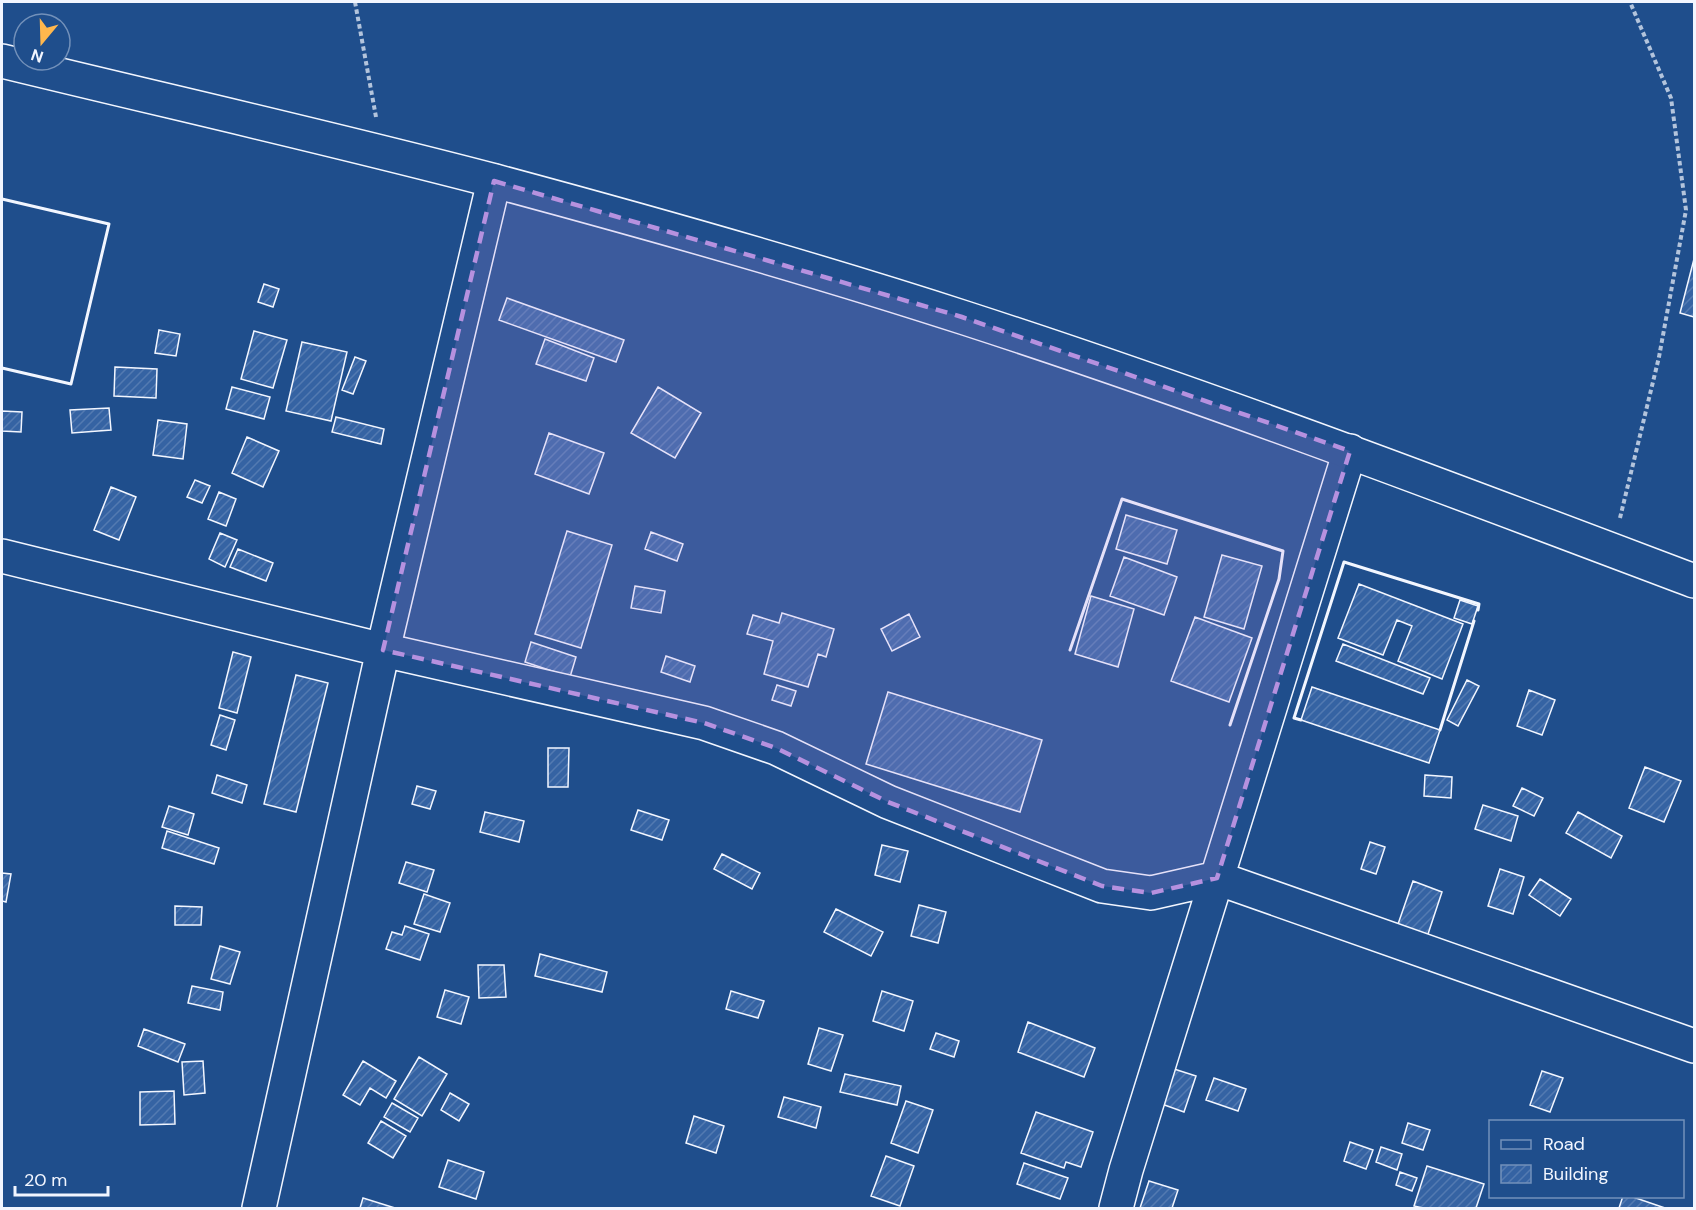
<svg xmlns="http://www.w3.org/2000/svg" width="1696" height="1210" viewBox="0 0 1696 1210" font-family="'DM Sans',sans-serif">
	<style>
		.building { fill: url(#building-hatch); stroke: #f2f6ff; stroke-width: 1.5 }
		.lines { fill: none; stroke-linecap: round; stroke-linejoin: round }
		.minor-casing { stroke: #f2f6ff; stroke-width: 36 }
		.major-casing { stroke: #f2f6ff; stroke-width: 36 }
		.path { stroke: #b3c4dc; stroke-width: 4; stroke-dasharray: 4.5 3; stroke-linecap: butt }
		.minor { stroke: #1f4e8c; stroke-width: 33 }
		.major { stroke: #1f4e8c; stroke-width: 33 }
		.wall { stroke: #f2f6ff; stroke-width: 3 }
		.marked { fill: #b691df; fill-opacity: 0.2; stroke: #b691df; stroke-width: 4.5; stroke-dasharray: 12 8; stroke-linejoin: round }
	</style>
	<defs>
		<pattern id="building-hatch" width="6" height="6" patternUnits="userSpaceOnUse" patternTransform="scale(1.5)"><rect width="6" height="6" fill="#3563a3"/><path d="M-1 1l2-2M0 6l6-6M5 7l2-2" fill="none" stroke="#537ab1"/></pattern>
	</defs>
	<rect width="100%" height="100%" fill="#1f4e8c"/>
	<path class="building" d="M1694,259V317L1680,313Z
		M264,284L279,289L273,307L258,302Z
		M507,298L624,340L616,362L499,320Z
		M159,330L180,334L176,356L155,353Z
		M254,331L287,340L273,388L241,379Z
		M545,339L594,358L586,381L536,364Z
		M302,342L347,352L331,421L286,411Z
		M355,357L366,361L353,394L342,390Z
		M115,367L157,369L156,398L114,396Z
		M232,387L270,397L264,419L226,409Z
		M658,387L701,413L675,458L631,433Z
		M109,408L111,430L72,433L70,410Z
		M2,411L22,412L21,432L2,431Z
		M336,417L384,429L381,444L332,432Z
		M158,420L187,424L183,459L153,455Z
		M549,433L604,453L589,494L535,474Z
		M247,437L279,451L263,487L232,473Z
		M195,480L210,486L202,503L187,497Z
		M111,487L136,497L119,540L94,530Z
		M219,492L236,499L226,526L208,519Z
		M1126,515L1177,530L1167,564L1116,549Z
		M567,531L612,545L581,648L535,634Z
		M651,532L683,544L677,561L645,549Z
		M220,533L237,540L225,567L209,559Z
		M238,549L273,563L266,581L230,567Z
		M1222,555L1262,566L1244,629L1204,617Z
		M1124,557L1177,577L1164,615L1110,596Z
		M1359,584L1463,624L1442,679L1398,661L1412,626L1397,620L1383,655L1338,638Z
		M635,586L665,591L661,613L631,608Z
		M1091,596L1134,609L1118,667L1075,654Z
		M1460,600L1478,606L1472,624L1454,618Z
		M782,613L834,629L826,657L818,654L808,687L764,674L773,641L747,634L753,615L779,623Z
		M909,614L920,637L892,651L881,629Z
		M1195,617L1252,638L1229,702L1171,681Z
		M531,642L576,657L570,677L525,662Z
		M1343,644L1430,678L1423,694L1336,661Z
		M233,652L251,657L237,713L219,708Z
		M666,656L695,666L690,682L661,672Z
		M296,675L328,683L296,812L264,804Z
		M1467,680L1479,686L1458,726L1447,720Z
		M777,685L796,691L791,706L772,700Z
		M1312,687L1440,730L1429,763L1301,720Z
		M1529,690L1555,700L1542,735L1517,726Z
		M888,692L1042,740L1020,812L866,764Z
		M220,715L235,720L226,750L211,745Z
		M548,748H569L568,787H548Z
		M1645,767L1681,781L1664,822L1629,808Z
		M217,775L247,785L242,803L212,793Z
		M1425,775L1452,777L1451,798L1424,796Z
		M417,786L436,791L430,809L412,804Z
		M1522,788L1543,798L1534,816L1513,806Z
		M1483,805L1518,816L1511,841L1475,829Z
		M169,806L194,814L188,835L162,827Z
		M638,810L669,820L662,840L631,830Z
		M485,812L524,821L519,842L480,832Z
		M1578,812L1622,836L1611,858L1566,833Z
		M167,831L219,848L214,864L162,848Z
		M1370,842L1385,847L1376,874L1361,869Z
		M882,845L908,851L900,882L875,875Z
		M722,854L760,873L752,889L714,869Z
		M406,862L434,870L427,892L399,883Z
		M1500,869L1524,877L1513,914L1488,906Z
		M2,873L11,874L6,902L2,901Z
		M1540,879L1571,899L1560,916L1529,895Z
		M1413,881L1442,892L1427,937L1397,927Z
		M424,894L450,903L440,932L414,924Z
		M919,905L946,912L938,943L911,936Z
		M175,906L202,907L201,925H175Z
		M836,909L883,932L871,956L824,932Z
		M405,926L429,934L420,960L386,949L392,932L402,935Z
		M220,946L240,952L230,984L211,979Z
		M540,954L607,972L602,992L535,976Z
		M478,965H504L506,997L479,998Z
		M192,986L223,992L220,1010L188,1003Z
		M445,990L469,997L461,1024L437,1017Z
		M731,991L764,1001L758,1018L726,1009Z
		M882,991L913,1001L904,1031L873,1021Z
		M1028,1022L1095,1048L1084,1077L1018,1052Z
		M819,1028L843,1035L831,1071L808,1064Z
		M144,1029L185,1044L178,1062L138,1046Z
		M936,1033L959,1041L954,1057L930,1049Z
		M419,1057L447,1074L422,1116L394,1099Z
		M203,1061L205,1093L184,1095L182,1062Z
		M363,1061L396,1081L386,1098L370,1088L360,1105L343,1095Z
		M1171,1068L1196,1076L1184,1112L1159,1103Z
		M1542,1071L1563,1078L1550,1112L1530,1105Z
		M845,1074L901,1086L897,1105L840,1092Z
		M1214,1078L1246,1089L1238,1111L1206,1100Z
		M174,1091L175,1124L140,1125V1092Z
		M450,1093L469,1104L459,1121L441,1110Z
		M784,1097L821,1107L816,1128L778,1117Z
		M906,1101L933,1110L918,1153L891,1143Z
		M392,1103L418,1118L410,1132L384,1117Z
		M1036,1112L1093,1132L1081,1167L1066,1162L1064,1168L1021,1153Z
		M694,1116L724,1126L716,1153L686,1143Z
		M381,1121L406,1136L393,1158L368,1143Z
		M1408,1123L1430,1130L1423,1150L1402,1143Z
		M1350,1142L1373,1150L1366,1169L1344,1161Z
		M1381,1147L1402,1154L1397,1170L1376,1162Z
		M886,1156L914,1166L900,1206L871,1196Z
		M448,1160L484,1172L476,1199L439,1187Z
		M1024,1163L1068,1178L1060,1199L1017,1184Z
		M1427,1166L1484,1184L1476,1208H1423L1414,1206Z
		M1400,1172L1417,1178L1412,1191L1396,1185Z
		M1149,1181L1178,1190L1172,1208H1140Z
		M1623,1196H1630L1665,1208H1619Z
		M363,1198L395,1208H360Z"/>
	<g class="lines">
		<defs>
			<path id="minor" d="M2,556L383,650L704,723L776,748L888,802L1102,886L1151,893L1217,878L1694,1046
				M259,1208L383,650L494,181
				M1116,1208L1126,1170L1350,451"/>
			<path id="major" d="M2,61C166,101 331,138 495,181C651,223 811,268 965,318C1212,398 1453,490 1694,581"/>
		</defs>
		<use href="#minor" class="minor-casing"/>
		<use href="#major" class="major-casing"/>
		<path class="path" d="M355,2L376,117
			M1620,518L1659,357L1686,210L1671,98L1630,2"/>
		<use href="#minor" class="minor"/>
		<use href="#major" class="major"/>
		<path class="wall" d="M2,199L109,224L71,384L2,368
			M1070,650L1122,499L1283,551L1279,579L1230,725
			M1301,720L1294,718L1344,562L1479,604L1478,610
			M1440,730L1474,621"/>
	</g>
	<path class="marked" d="M494,181L962,317L1350,451L1217,878L1151,893L1102,886L888,802L776,748L704,723L383,650Z"/>
	<rect width="1696" height="1210" fill="none" stroke="#f2f6ff" stroke-width="6"/>
	<rect x="1489" y="1120" width="195" height="78" fill="#1f4e8c" stroke="#7391ba" stroke-width="1.5"/>
	<rect x="1501" y="1140" width="30" height="9" fill="#1f4e8c" stroke="#7391ba" stroke-width="1.5"/>
	<text x="1543" y="1150" font-size="18" fill="#f2f6ff">Road</text>
	<rect x="1501" y="1165" width="30" height="18" fill="url(#building-hatch)" stroke="#7391ba" stroke-width="1.5"/>
	<text x="1543" y="1180" font-size="18" fill="#f2f6ff">Building</text>
	<g transform="translate(42 42) rotate(199)"><circle r="28" fill="#1f4e8c" stroke="#7391ba" stroke-width="1.5"/>
	<path d="M0-4.5L10 22L0 15L-10 22Z" fill="#ffb74d"/>
	<text y="-9" font-size="16" font-weight="bold" text-anchor="middle" fill="#f2f6ff">N</text>
	</g>
	<path d="M15 1186v9h93v-9" fill="none" stroke="#f2f6ff" stroke-width="3"/>
	<text x="24" y="1186" font-size="18" fill="#f2f6ff" stroke="#1f4e8c" stroke-width="4.5" paint-order="stroke">20 m</text>
</svg>
